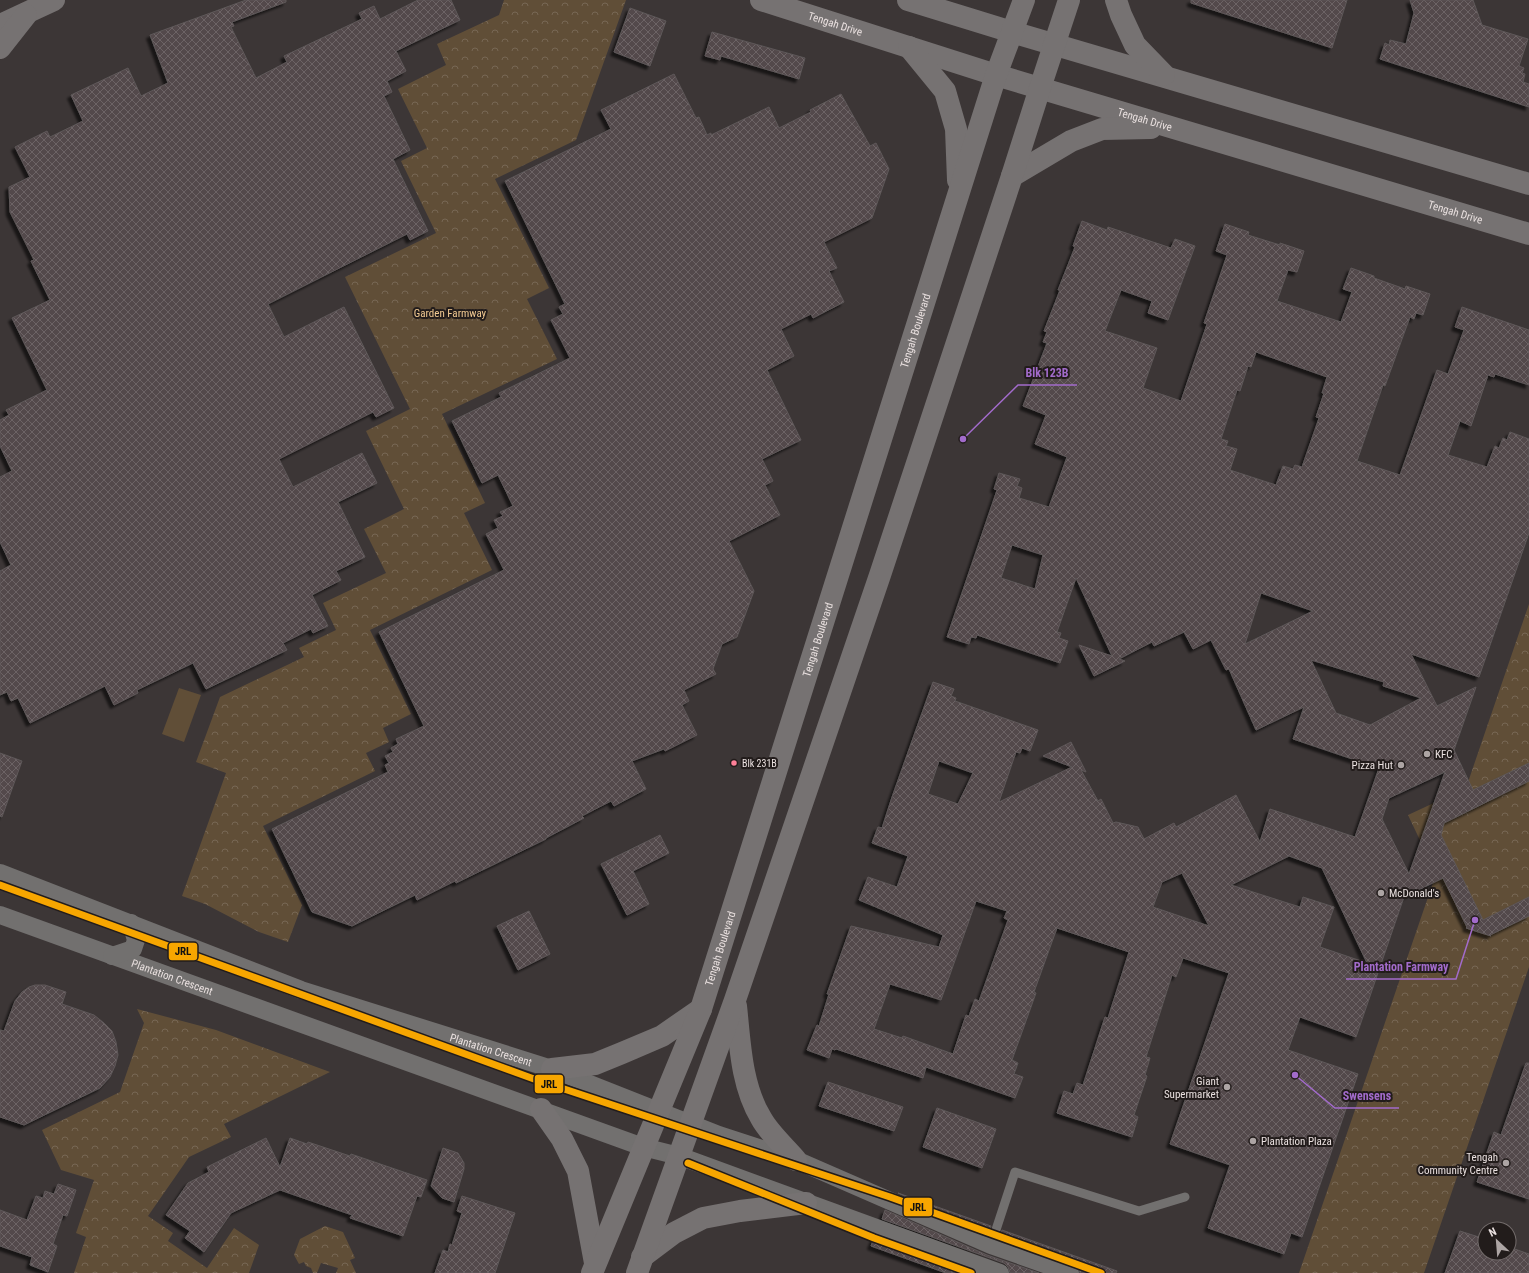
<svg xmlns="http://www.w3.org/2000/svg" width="1529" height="1273" viewBox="0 0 1529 1273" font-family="'Roboto Condensed',sans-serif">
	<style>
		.park { fill: url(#park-crowns) }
		.pitch { fill: #604e37 }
		.building { fill: url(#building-cross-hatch); stroke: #5e5859; fill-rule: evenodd; filter: url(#shadow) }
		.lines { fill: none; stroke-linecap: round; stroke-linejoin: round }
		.lane { stroke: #72706f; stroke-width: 9 }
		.street { stroke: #72706f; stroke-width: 18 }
		.secondary { stroke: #767272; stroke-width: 22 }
		.metro-1-casing { stroke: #221c1b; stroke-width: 10 }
		.metro-1 { stroke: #f7a600; stroke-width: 7 }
		.poi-dot { fill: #ada5a4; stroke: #221c1b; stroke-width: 1.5 }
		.bus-dot { fill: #ff8098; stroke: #221c1b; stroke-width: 1.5 }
		.labels { text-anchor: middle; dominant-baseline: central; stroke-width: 4; stroke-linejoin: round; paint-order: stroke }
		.bus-label { font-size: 10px; fill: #eae1e0; stroke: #221c1b; text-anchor: start }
		.street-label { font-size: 11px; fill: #eae1e0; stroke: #221c1b }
		.park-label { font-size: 11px; fill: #f2ca92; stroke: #221c1b }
		.poi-label { font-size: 11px; fill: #eae1e0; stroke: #221c1b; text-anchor: start }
		.leader { fill: none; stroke: #a26bcb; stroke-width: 1.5 }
		.callout-dot { fill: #a26bcb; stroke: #221c1b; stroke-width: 1.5 }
		.callout-label { font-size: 12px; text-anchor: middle; font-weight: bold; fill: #a26bcb; stroke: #221c1b; stroke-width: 4; stroke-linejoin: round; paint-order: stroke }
		.line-badge { stroke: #221c1b; stroke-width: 1.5 }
		.pale-badge-label { font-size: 11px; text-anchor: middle; font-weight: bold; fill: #111 }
	</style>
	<defs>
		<pattern id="park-crowns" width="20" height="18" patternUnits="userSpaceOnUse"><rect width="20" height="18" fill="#604e37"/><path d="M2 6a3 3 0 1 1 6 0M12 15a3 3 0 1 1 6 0" fill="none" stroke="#776754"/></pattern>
		<pattern id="building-cross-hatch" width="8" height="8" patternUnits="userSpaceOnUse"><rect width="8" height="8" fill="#53494b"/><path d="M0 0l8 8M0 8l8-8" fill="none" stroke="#6c6365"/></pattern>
		<filter id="shadow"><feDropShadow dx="-3.5" dy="3.5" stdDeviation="1" flood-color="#0009"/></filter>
	</defs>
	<rect width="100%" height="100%" fill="#3c3636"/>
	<path class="park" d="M504,0H626L576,140L495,179L549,288L527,299L557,359L442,414L485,503L464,513L492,570L370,630L411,714L383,728L389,742L366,753L375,771L263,826L302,905L288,942L259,932L205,904L182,896L226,773L196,762L220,697L304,657L299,648L336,630L323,603L386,573L364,529L404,509L366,431L410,409L345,277L436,233L401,161L427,148L398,89L446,65L437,44L499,15Z
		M1529,604V967L1424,1273H1299L1436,874L1408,815L1466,788Z
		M137,1009L216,1030L330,1072L224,1124L231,1137L189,1157L148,1216L173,1233L168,1241L207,1268L234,1228L259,1245L249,1273H74L86,1237L76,1233L94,1180L61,1170L42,1130L120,1092L144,1023Z
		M325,1226L343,1232L355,1258L350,1260L356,1273H336L338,1268L321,1263L317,1273H313L311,1268L306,1266L304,1262L299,1264L294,1255L300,1239Z"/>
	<path class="pitch" d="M179,688L201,695L184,742L162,734Z"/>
	<path class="building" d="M246,0H286V2L232,22L234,26L231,27L256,78L287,62L284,56L362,19L359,13L374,6L380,19L418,0H451L460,20L396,51L406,71L387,81L392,92L384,96L410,150L393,159L428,231L410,240L407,234L268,304L284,337L344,307L394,408L376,417L373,412L279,459L293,487L362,453L377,483L338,502L365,557L336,571L341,580L312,595L328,626L313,633L311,629L283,643L287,650L206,689L193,663L137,690L138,693L114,705L105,686L30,723L18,698L11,701L7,692L0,695V571L11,565L0,542V477L12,471L0,446V420L9,415L6,410L47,390L12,318L50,300L31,261L34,260L10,212L9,187L30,177L15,147L47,131L50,137L83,121L71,95L128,68L141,96L168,83L150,35Z
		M1191,0H1347L1332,48L1191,3Z
		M1410,0H1473L1482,25L1528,39L1519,66L1524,68L1522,73L1525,74L1523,82L1529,84V107L1380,59L1385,43L1389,45L1390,40L1406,44L1414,13Z
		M630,8L666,21L650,66L614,52Z
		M712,32L805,58L799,79L721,56L720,60L705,56Z
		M674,74L696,118L699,117L707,135L711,133V135L769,107L779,128L811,112L810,110L841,94L870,146L876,143L889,169L872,218L824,242L837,268L829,271L844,302L813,318L811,314L781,329L794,356L767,370L801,440L762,459L773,481L765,485L780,515L729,541L754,591L737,637L722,644L713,669L716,674L684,690L689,701L682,705L697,735L665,751L664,749L632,761L646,789L614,806L611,801L582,816L584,818L546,838V839L456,883L455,881L417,900L415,895L352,926L312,912L272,829L388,772L385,765L389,763L385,756L393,752L391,748L398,744L396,739L424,726L379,632L504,570L486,534L498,528L494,520L503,516L500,512L513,506L498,475L482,483L452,421L501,397L499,393L570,358L551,320L563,314L559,307L565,304L505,181L611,129L601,110Z
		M1082,221L1107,230L1108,227L1171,248L1175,239L1195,246L1168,320L1148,313L1152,301L1121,290L1105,331L1157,348L1143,388L1181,401L1207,324L1204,323L1227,255L1216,251L1225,224L1249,232L1248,235L1280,245V243L1304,251L1297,272L1288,270L1277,301L1341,322L1352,292L1343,289L1351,268L1374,276V278L1405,289L1406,286L1430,294L1423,315L1416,313L1414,319L1410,317L1385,386L1383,385L1357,461L1400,475L1437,370L1448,374L1464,330L1455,327L1462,307L1529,330V385L1495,374L1494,377L1488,375L1471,426L1460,421L1448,455L1487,467L1495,446L1499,448L1503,438L1507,440L1510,432L1529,439V533L1479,677L1411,654L1437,706L1476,687L1454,750L1473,790L1529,763V781L1444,823L1441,835L1483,920L1529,897V916L1490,935L1491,936L1466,928L1467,927L1443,878L1404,897L1356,1037L1300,1017L1288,1050L1358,1074L1302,1237L1291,1233L1284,1254L1208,1228L1230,1165L1170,1144L1229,973L1183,958L1176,977L1172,975L1146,1057L1150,1058L1145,1075L1147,1076L1134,1115L1138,1117L1132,1137L1057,1113L1064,1091L1073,1094L1077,1083L1083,1085L1105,1017L1108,1018L1129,952L1057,928L1034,992L1036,993L1012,1060L1018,1063L1014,1074L1023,1077L1015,1098L926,1067L923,1078L836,1049L835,1050L832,1049L829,1058L807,1050L817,1025L819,1026L829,994H827L851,926L939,947L943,935L859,900L868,877L897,887L908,856L872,843L878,827L882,828L892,797L933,682L954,689L951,696L956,698L955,701L1038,730L1030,751L1022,748L1020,753L1016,752L999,802L1072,767L1043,756L1071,742L1086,772L1081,770L1098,801L1101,799L1113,823L1116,822L1138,827L1144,839L1174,823L1176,827L1236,795L1260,842L1270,809L1355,837L1379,768L1293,739L1304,707L1256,730L1229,669L1226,670L1211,640L1193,649L1184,632L1154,646L1152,642L1119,659L1125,661L1094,676L1079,645L1112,656L1076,578L1057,632L1061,633L1059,638L1068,641L1060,663L977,635L976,638L971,637L969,644L947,637L997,490L994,489L999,473L1020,479L1017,486L1022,488L1019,498L1049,507L1067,457L1035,444L1046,415L1023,406L1047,343L1043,342L1047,332L1044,331L1060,290H1058L1075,247L1073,246ZM1256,352L1327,377L1322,393H1324L1316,417L1319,418L1302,467L1295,465L1293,469L1283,466L1276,485L1230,470L1237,449L1226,446L1228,441L1221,439L1237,390L1240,391L1248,366L1251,367ZM1012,545L1043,555L1035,589L1001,578ZM1261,593L1313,611L1245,644ZM1311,660L1384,682L1383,686L1421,698L1370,725L1336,713ZM939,761L973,773L958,804L928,794ZM1445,772L1409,874L1382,819L1389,798ZM1289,856L1322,868L1367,963L1320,947L1334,907L1303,897L1300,907L1231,885ZM1182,873L1209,926L1153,907L1162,882ZM976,901L1007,911L1004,918L1008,920L979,1001L975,999L969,1016L966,1015L953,1054L903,1036L902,1038L874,1029L890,984L941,1000Z
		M0,753L22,761L2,817L0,816Z
		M660,835L669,853L633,871L649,904L627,915L601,864Z
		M529,911L550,954L518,970L497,926Z
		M35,985H45L66,992L62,1004L94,1015L104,1023L112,1031L116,1042L118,1055L115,1066L110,1077L100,1088L24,1125L0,1117V1030L4,1031L15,1001L22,992L29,987Z
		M1526,1063H1529V1199L1477,1182L1494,1132L1501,1135Z
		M828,1082L903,1107L894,1131L819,1106Z
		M937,1108L996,1129L982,1168L923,1147Z
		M266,1138L280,1167L290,1138L307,1144L308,1142L350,1156L351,1154L427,1180L421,1197L417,1196L403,1236L350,1218L352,1215L280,1190L231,1213L204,1252L185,1238L190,1231L166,1215L188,1183L209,1172L207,1167Z
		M443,1148L458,1153L464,1163V1169L454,1202L442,1198L431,1186Z
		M58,1184L76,1190L67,1216L63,1215L53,1244L57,1246L48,1272L30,1265L32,1257L0,1246V1210L27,1220L36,1196L43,1198L45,1191L54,1194Z
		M898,1193L991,1226L989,1233Z
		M462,1196L515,1213L495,1273H435L443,1250L448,1252L450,1244L452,1245L462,1213L457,1211Z
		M885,1210L987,1255L1039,1273H1010L1008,1267L1004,1263L882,1219Z
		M1002,1230L1117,1271L1116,1273H1080L1078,1267L1074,1263L1000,1237Z
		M1460,1231L1485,1239V1253H1509V1247L1529,1254V1273H1445Z
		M874,1238L969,1273H946L871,1246Z"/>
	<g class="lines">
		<path class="lane" d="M991,1245L1015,1172L1139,1211L1185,1197"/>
		<g class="street">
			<path id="s1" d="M0,873L301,990L552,1069L719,1135L796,1160L991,1245L1070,1273"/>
			<path id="s2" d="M0,915L643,1147L679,1156L1000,1273"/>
			<path d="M112,956L133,949L136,940L131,923"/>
		</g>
		<g class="secondary">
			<path id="s3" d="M761,0L996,75L1529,234"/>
			<path d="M908,0L1012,32L1529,184"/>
			<path d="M1116,0L1121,15L1135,45L1164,75"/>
			<path d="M0,25L54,0"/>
			<path d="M909,47L945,91L956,129L958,180"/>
			<path d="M0,48L26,15"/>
			<path d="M1012,176L1071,141L1102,129L1151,128"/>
			<path d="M736,1006C740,1043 741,1085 761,1118C769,1133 785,1147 796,1160"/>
			<path d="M552,1069L595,1064L622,1053L662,1036L701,1009"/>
			<path d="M541,1109L562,1139L578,1171L595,1263"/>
			<path d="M642,1257L674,1233L703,1218L740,1211L806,1203"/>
			<path id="s4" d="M592,1273L701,1009L996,75L1024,0"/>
			<path d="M637,1273L735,1000L880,575L1012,176L1040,88L1069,0"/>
		</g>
		<defs>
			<path id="metro-1" d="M0,885L534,1079L890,1197L1101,1273
				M688,1163L874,1238L971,1273"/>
		</defs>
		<use href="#metro-1" class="metro-1-casing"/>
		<use href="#metro-1" class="metro-1"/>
	</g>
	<g class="poi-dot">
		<circle cx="1427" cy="754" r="4"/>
		<circle cx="1401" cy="765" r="4"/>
		<circle cx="1381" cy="893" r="4"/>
		<circle cx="1227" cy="1087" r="4"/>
		<circle cx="1253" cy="1141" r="4"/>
		<circle cx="1506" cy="1163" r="4"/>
	</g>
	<circle class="bus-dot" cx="734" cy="763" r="3.5"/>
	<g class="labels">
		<g class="bus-label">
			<text x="742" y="763">Blk 231B</text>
		</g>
		<g class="street-label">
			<text stroke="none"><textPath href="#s3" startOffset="78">Tengah Drive</textPath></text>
			<text stroke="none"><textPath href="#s3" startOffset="402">Tengah Drive</textPath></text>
			<text stroke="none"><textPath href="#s3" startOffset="726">Tengah Drive</textPath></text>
			<text stroke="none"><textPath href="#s4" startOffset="997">Tengah Boulevard</textPath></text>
			<text stroke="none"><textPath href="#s4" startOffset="673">Tengah Boulevard</textPath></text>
			<text stroke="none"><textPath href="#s4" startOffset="349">Tengah Boulevard</textPath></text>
			<text stroke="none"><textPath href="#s2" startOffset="183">Plantation Crescent</textPath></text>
			<text stroke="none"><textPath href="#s1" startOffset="522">Plantation Crescent</textPath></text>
		</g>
		<g class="park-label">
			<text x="450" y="313">Garden Farmway</text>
		</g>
		<g class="poi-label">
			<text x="1435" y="754">KFC</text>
			<text x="1393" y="765" text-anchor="end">Pizza Hut</text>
			<text x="1389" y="893">McDonald's</text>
			<text x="1219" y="1081" text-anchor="end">Giant<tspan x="1219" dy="13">Supermarket</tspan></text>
			<text x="1261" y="1141">Plantation Plaza</text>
			<text x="1498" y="1157" text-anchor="end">Tengah<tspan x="1498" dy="13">Community Centre</tspan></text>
		</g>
	</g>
	<path class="leader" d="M963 439L1018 385H1077M1475 920L1456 979H1346M1295 1075L1335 1108H1399"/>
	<g class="callout-dot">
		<circle cx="963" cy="439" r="4"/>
		<circle cx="1475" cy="920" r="4"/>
		<circle cx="1295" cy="1075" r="4"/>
	</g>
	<g class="callout-label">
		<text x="1047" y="377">Blk 123B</text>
		<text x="1401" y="971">Plantation Farmway</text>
		<text x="1367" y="1100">Swensens</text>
	</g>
	<g class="line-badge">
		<rect x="168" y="942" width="30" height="19" rx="4" fill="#f7a600"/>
		<rect x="534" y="1074" width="30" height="20" rx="4" fill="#f7a600"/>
		<rect x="903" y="1197" width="30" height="20" rx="4" fill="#f7a600"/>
	</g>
	<g class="pale-badge-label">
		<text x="183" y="955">JRL</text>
		<text x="549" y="1088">JRL</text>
		<text x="918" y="1211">JRL</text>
	</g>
	<g transform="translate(1497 1241) rotate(334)"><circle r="19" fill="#221c1b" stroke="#726b6a"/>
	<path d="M0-3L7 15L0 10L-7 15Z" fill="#ada5a4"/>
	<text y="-6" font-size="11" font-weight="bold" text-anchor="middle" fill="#eae1e0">N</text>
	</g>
</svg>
